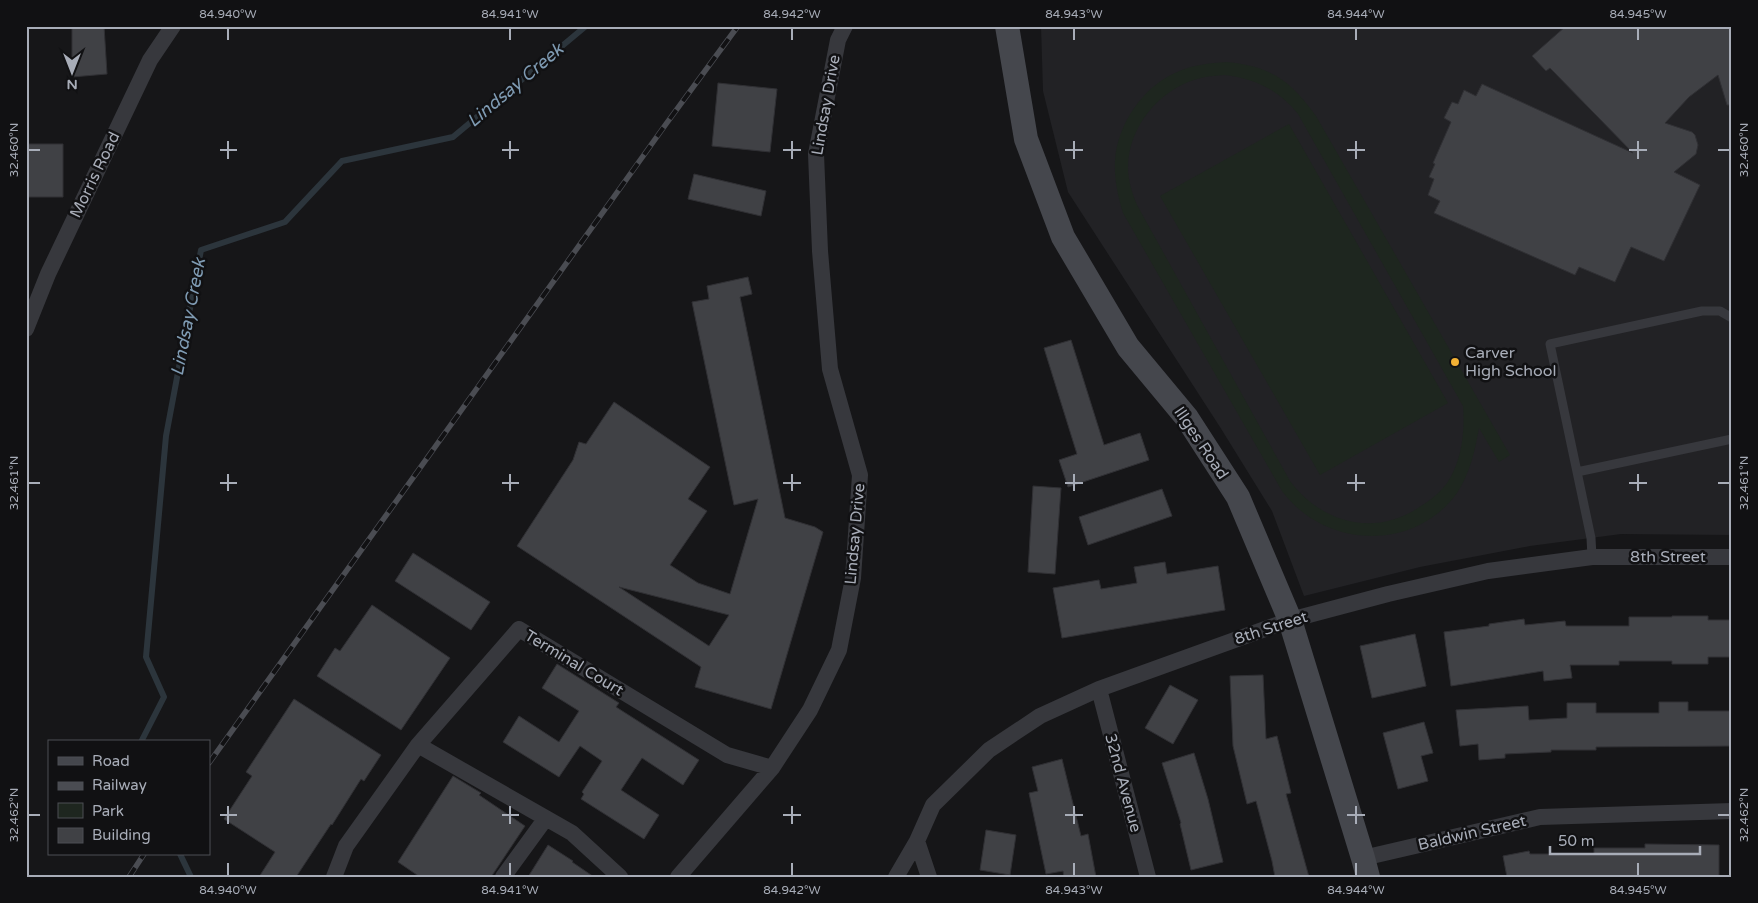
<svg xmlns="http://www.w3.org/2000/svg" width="1758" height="903" viewBox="0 0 1758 903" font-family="'Varela Round',sans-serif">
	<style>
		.built { fill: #222225 }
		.green { fill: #1e261f; fill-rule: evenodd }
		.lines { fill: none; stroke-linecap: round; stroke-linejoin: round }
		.stream { stroke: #2c353c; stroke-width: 6 }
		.building { fill: #404145; stroke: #303034; fill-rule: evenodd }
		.lane { stroke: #37383d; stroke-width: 9 }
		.street { stroke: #37383d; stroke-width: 16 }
		.secondary { stroke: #45474d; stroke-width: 24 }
		.rail-casing { stroke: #4a4c52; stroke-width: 5.5 }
		.rail { stroke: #111113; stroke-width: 4; stroke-dasharray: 11; stroke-linecap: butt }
		.ticks { fill: none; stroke: #a8adb8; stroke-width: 2 }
		.poi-dot { fill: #f2b134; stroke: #111113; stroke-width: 2 }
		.labels { text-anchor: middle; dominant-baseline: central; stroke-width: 5; stroke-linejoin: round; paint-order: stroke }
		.street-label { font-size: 16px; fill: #a8adb8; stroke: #111113 }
		.poi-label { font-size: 16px; fill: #a8adb8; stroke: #111113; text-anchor: start }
		.water-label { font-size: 18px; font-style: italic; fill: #7f9bb3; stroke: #111113 }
		.neatline { fill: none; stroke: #a8adb8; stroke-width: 2 }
		.ticks-label { font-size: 12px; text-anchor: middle; fill: #a8adb8 }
	</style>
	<rect width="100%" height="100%" fill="#161618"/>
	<path class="built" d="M1041,26H1732V535L1621,534L1530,546L1420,567L1304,596L1272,511L1220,427L1068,192L1043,91Z"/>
	<path class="green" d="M1227,62C1272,67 1290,80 1316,116L1510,455L1499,462L1479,428C1475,451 1470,473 1457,493C1414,553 1324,548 1282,491L1123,213C1118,196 1114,179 1115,160C1118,124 1142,88 1175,73C1191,65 1210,63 1227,62ZM1224,75C1254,78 1279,90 1298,114L1463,406C1465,432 1462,461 1447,483C1439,494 1429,501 1418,508C1373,537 1322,523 1290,481L1137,205C1132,193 1128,180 1128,168C1128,127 1159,90 1197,79C1206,76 1215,76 1224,75Z
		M1289,124L1448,403L1320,475L1160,196Z"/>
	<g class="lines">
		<path class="stream" d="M141,742L164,697L146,657L166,436L201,250L285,222L342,161L453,137L586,26
			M180,854L191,877"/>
	</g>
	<path class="building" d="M72,26H104L107,74L72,77Z
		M1566,26H1732V105H1727L1718,75L1689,97L1665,123L1692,132L1695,135L1698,145L1696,154L1674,172L1700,185L1664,261L1631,247L1615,282L1579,267L1575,275L1434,213L1440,201L1428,195L1434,179L1429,177L1435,164L1433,163L1451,122L1444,118L1452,102L1458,104L1464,90L1476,96L1482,84L1633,153L1550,68L1546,71L1532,56Z
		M718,83L777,89L770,152L712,146Z
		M26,144H63V197H26Z
		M694,174L766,191L761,216L688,199Z
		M748,277L752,294L740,297L785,518L815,527L823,532L771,709L695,687L701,667L517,546L573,460L579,442L586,444L614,402L710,467L688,499L707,511L670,565L698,583L730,594L758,499L734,505L692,302L709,299L707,286ZM619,587L729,615L709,646Z
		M1071,340L1104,445L1140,433L1149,460L1068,487L1059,460L1077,454L1044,348Z
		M1033,486L1061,488L1055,574L1028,572Z
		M1162,489L1172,516L1088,545L1079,517Z
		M413,553L490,602L471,630L395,581Z
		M1165,562L1167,574L1218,566L1225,610L1062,638L1053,588L1099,580L1101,589L1137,583L1134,567Z
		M372,605L450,658L401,730L317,676L335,648L340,651Z
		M1672,616H1708V620H1732V657H1708V664H1672V661H1619V665H1570L1572,678L1544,681L1543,671L1451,686L1444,632L1489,626V624L1524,619L1525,625L1565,621L1566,626H1629V617H1672Z
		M1415,634L1426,686L1372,698L1360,646Z
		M557,664L619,703L616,707L699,760L683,785L642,758L621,790L659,815L644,839L581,799L584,794L582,792L602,761L580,746L559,777L503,742L519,716L559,742L579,711L542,688Z
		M1263,675L1266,739L1277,736L1291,793L1286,794L1309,877H1275L1272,861L1256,801L1247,804L1233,746L1230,676Z
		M1170,685L1198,700L1173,744L1145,728Z
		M294,699L381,755L364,781L361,779L332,825L331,824L296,877H259L275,852L224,819L252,776L246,772Z
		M1659,702H1688V711H1732V746L1596,747V750H1551V752L1505,754V758L1479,760L1478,744L1460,746L1456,710L1528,706L1529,720L1567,718V703H1596V713H1659Z
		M1424,722L1433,753L1421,756L1428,781L1398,789L1383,733Z
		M1194,753L1208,799L1223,862L1191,870L1180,824L1181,823L1162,763Z
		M1062,759L1081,836L1088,834L1096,877H1064L1063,871L1046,874L1029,793L1038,791L1032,767Z
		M453,776L481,793L479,795L525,826L491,877H420L398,862Z
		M986,830L1016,835L1010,875L980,870Z
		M1645,844L1719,845V877H1507L1503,856L1529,851L1530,854H1594V848H1645Z
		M548,845L573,861L572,862L594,877H528Z"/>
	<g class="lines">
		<path class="lane" d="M1577,472L1732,439
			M1592,557L1591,538L1550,344L1702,311H1720L1732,318"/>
		<path class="street" d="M26,329L48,274L150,60L173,26
			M1099,689L1148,877
			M418,745L572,833L620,877
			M917,841L929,877
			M1363,858L1540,817L1732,811
			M334,877L346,846L418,745L519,629L727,755L772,768
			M503,877L546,818
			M678,877L772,768L810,710L839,650L853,578L860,475L830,369L820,251L816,154L838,40L845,26
			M896,877L917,841L933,805L989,750L1040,716L1099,689L1290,620L1388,594L1488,571L1592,557H1732"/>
		<path class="secondary" d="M1007,26L1026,139L1063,237L1128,347L1187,418L1238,497L1290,620L1363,858L1368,877"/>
		<defs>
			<path id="rail" d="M209,763L666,124L738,26
				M129,877L144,854"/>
		</defs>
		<use href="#rail" class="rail-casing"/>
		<use href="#rail" class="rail"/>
	</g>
	<path class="ticks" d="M228,28V40M510,28V40M792,28V40M1074,28V40M1356,28V40M1638,28V40M228,141V159M510,141V159M792,141V159M1074,141V159M1356,141V159M1638,141V159M28,150H40M220,150H237M502,150H519M783,150H801M1065,150H1083M1347,150H1365M1629,150H1647M1718,150H1730M228,474V491M510,474V491M792,474V491M1074,474V491M1356,474V491M1638,474V491M28,483H40M220,483H237M502,483H519M783,483H801M1065,483H1083M1347,483H1365M1629,483H1647M1718,483H1730M228,806V824M510,806V824M792,806V824M1074,806V824M1356,806V824M28,815H40M220,815H237M502,815H519M783,815H801M1065,815H1083M1347,815H1365M1718,815H1730M228,863V876M510,863V876M792,863V876M1074,863V876M1356,863V876M1638,863V876"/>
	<circle class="poi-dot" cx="1455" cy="362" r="5"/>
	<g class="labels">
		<g class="street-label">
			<text transform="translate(826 105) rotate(-80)">Lindsay Drive</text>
			<text transform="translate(95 175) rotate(-64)">Morris Road</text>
			<text transform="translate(1201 443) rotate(56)">Illges Road</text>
			<text transform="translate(855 534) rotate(-85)">Lindsay Drive</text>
			<text x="1668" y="557">8th Street</text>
			<text transform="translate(1271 628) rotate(-18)">8th Street</text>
			<text transform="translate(574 663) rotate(31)">Terminal Court</text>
			<text transform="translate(1123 783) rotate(75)">32nd Avenue</text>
			<text transform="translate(1472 833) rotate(-13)">Baldwin Street</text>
		</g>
		<g class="poi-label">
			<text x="1465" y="353">Carver<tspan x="1465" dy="18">High School</tspan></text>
		</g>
		<g class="water-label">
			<text transform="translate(515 85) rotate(-40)">Lindsay Creek</text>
			<text transform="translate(188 317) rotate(-79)">Lindsay Creek</text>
		</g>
	</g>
	<rect width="1758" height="903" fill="none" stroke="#111113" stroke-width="55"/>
	<rect x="48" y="740" width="162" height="115" fill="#111113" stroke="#4d4f55"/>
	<rect x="58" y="757" width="25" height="8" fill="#45474d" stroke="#4d4f55"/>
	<text x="92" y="766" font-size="15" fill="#a8adb8">Road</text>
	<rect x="58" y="782" width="25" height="8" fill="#4a4c52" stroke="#4d4f55"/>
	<text x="92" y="790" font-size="15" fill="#a8adb8">Railway</text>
	<rect x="58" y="803" width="25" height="15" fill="#1e261f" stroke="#4d4f55"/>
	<text x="92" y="816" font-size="15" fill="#a8adb8">Park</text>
	<rect x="58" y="828" width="25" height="15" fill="#404145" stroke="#4d4f55"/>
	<text x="92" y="840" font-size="15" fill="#a8adb8">Building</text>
	<g transform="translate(72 72) rotate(180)" stroke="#111113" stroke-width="4" paint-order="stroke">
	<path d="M0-4L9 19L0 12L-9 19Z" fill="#a8adb8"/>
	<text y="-8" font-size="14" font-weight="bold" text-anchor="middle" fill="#a8adb8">N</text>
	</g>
	<path d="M1550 846v8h150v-8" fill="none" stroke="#a8adb8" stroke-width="2.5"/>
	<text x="1558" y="846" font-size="15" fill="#a8adb8" stroke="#111113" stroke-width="4" paint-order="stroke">50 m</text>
	<rect x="28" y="28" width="1702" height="848" class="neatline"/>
	<g class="ticks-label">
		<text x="228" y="18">84.940°W</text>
		<text x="510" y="18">84.941°W</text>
		<text x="792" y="18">84.942°W</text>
		<text x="1074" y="18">84.943°W</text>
		<text x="1356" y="18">84.944°W</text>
		<text x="1638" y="18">84.945°W</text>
		<text transform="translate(1744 150) rotate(-90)" y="4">32.460°N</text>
		<text transform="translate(14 150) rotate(-90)" y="4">32.460°N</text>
		<text transform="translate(1744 483) rotate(-90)" y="4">32.461°N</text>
		<text transform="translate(14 483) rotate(-90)" y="4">32.461°N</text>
		<text transform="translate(1744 815) rotate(-90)" y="4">32.462°N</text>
		<text transform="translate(14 815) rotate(-90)" y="4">32.462°N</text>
		<text x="228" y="894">84.940°W</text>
		<text x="510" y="894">84.941°W</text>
		<text x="792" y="894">84.942°W</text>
		<text x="1074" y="894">84.943°W</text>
		<text x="1356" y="894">84.944°W</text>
		<text x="1638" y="894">84.945°W</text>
	</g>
</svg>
